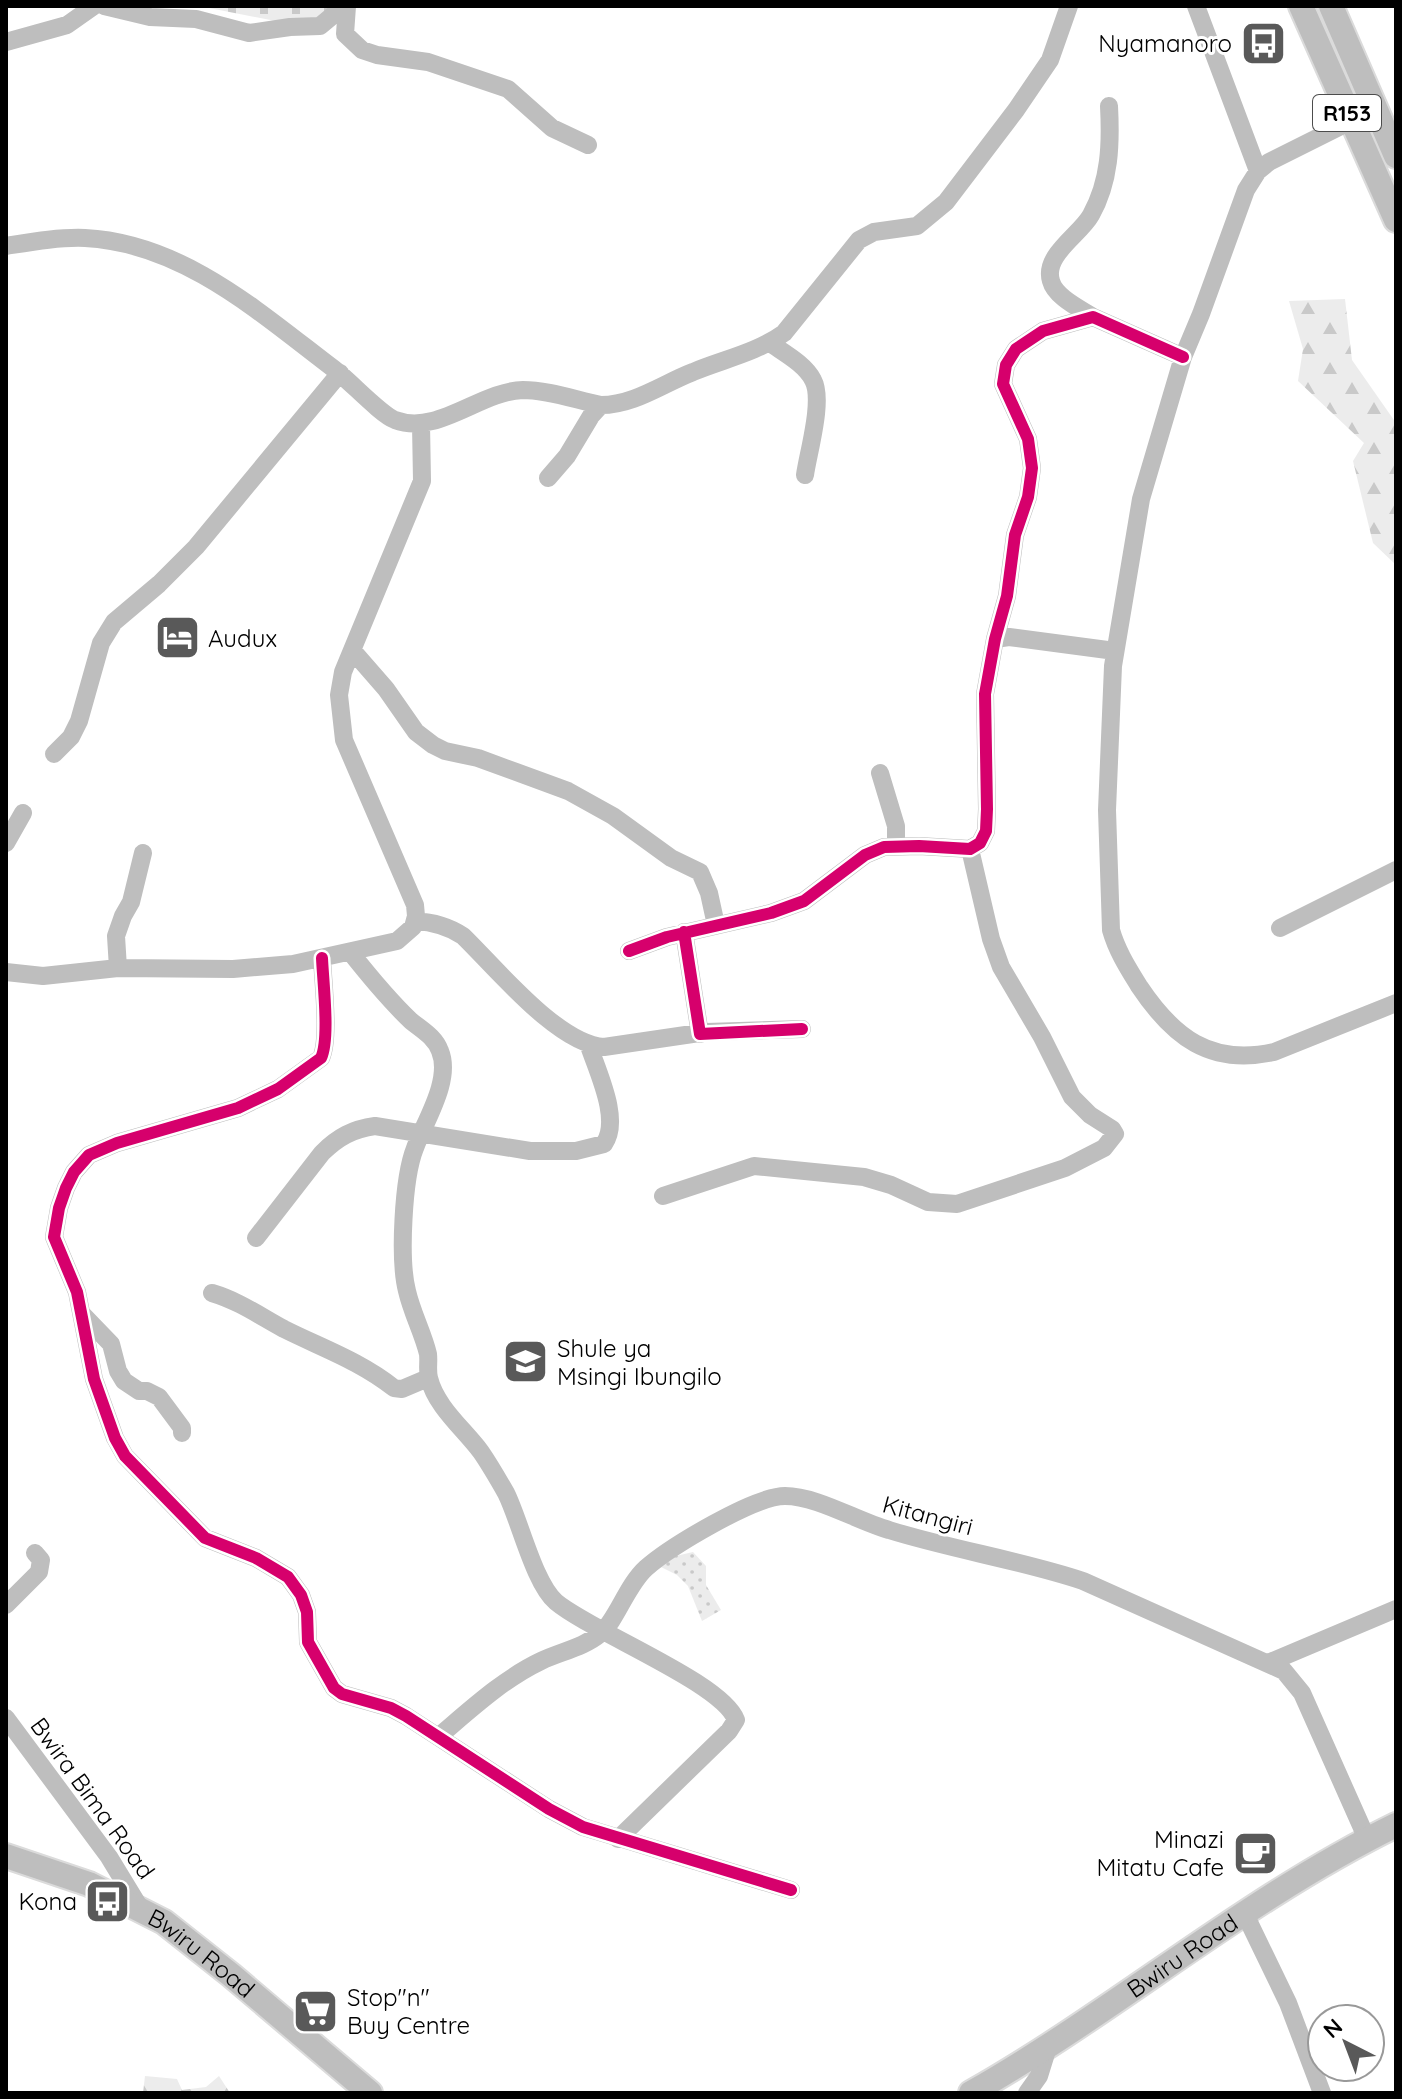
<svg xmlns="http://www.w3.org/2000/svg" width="1402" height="2099" viewBox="0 0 1402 2099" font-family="Quicksand,sans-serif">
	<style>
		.grass { fill: url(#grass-dots) }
		.forest { fill: url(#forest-firs) }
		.cemetery { fill: url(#cemetery-stones) }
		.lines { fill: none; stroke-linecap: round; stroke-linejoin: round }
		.major-casing { stroke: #dbdbdb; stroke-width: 28 }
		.minor { stroke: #bebebe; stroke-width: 18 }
		.major { stroke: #bebebe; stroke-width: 24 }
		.cycleway-casing { stroke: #fff; stroke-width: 17 }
		.cycleway { stroke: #d6006c; stroke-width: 12 }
		.labels { text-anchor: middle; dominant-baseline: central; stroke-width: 6; stroke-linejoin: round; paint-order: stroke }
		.shield { fill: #fff; stroke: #4c4c4c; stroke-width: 2 }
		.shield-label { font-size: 22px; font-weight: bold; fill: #000 }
		.poi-label { font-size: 24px; fill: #000; stroke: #fff; text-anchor: end }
		.street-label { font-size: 24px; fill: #000; stroke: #fff }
	</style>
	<defs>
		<pattern id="grass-dots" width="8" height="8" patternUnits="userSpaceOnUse" patternTransform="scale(2)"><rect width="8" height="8" fill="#ececec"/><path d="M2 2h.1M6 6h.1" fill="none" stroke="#c9c9c9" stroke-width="1.8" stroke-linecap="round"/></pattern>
		<pattern id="forest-firs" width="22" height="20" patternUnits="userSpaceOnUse" patternTransform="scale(2)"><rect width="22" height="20" fill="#ececec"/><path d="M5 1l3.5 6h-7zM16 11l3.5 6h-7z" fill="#c9c9c9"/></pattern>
		<pattern id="cemetery-stones" width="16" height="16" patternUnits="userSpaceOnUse" patternTransform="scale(2)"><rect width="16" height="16" fill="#ececec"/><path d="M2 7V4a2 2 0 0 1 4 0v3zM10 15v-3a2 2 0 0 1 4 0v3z" fill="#c9c9c9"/></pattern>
	</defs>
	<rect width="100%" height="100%" fill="#fff"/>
	<path class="grass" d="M693,1552L706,1566V1585L721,1610L702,1621L688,1586L677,1575L661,1567L667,1558Z"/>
	<path class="forest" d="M1345,299L1352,360L1396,423V565L1373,543L1353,461L1364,443L1298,381L1303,349L1289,301Z
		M145,2076L177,2079L182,2090L206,2087L219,2076L230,2093H143Z"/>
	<path class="cemetery" d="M199,6H335L326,31Z"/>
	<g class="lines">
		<defs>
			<g id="major">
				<path d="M1301,6L1396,220"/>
				<path d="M1331,6L1396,156"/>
				<path id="s1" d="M6,1856L89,1884L164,1922L231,1975L370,2093"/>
				<path id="s2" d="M971,2093C1117,2010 1245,1899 1396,1825"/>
			</g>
		</defs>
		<use href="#major" class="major-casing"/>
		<path class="minor" d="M104,6L150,17L196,19L249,33L290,27L320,26L344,6
			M347,6L345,34L362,50L377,55L428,62L508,89L552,128L588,145
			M1196,6L1258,171
			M6,42L67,25L94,6
			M1351,121L1269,162L1258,171L1246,190L1201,314L1183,357L1141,499L1113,666L1107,810L1111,930C1117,951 1128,968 1139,986C1173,1037 1210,1066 1274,1052L1396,1003
			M6,246C31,242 59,237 85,238C183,243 260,313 334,369C350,381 380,414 395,420C438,436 480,391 523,390C548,390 576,400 601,405C634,405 662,384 693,372C724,359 756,353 784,333L859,240L874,232L917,226L946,202L1016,110L1050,60L1069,6
			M1093,317C1081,309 1055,297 1051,281C1043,255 1080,235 1091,215C1110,181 1111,144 1109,106
			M770,343C784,353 805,364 813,380C824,400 808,453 805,475
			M548,478L567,456L591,416L601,405
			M995,639L1009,637L1115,651
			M352,650L386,689L416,732L433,745L445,751L478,758L568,791L613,816L671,858L700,872L709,893L716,925
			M54,754L71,737L79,721L101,643L114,622L159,584L196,547L340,373
			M880,773L896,826V846
			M6,843L23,813
			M415,921C433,922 448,926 463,936C497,969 558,1044 604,1047L706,1032L802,1029
			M1280,928L1396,870
			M684,932L700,1034
			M629,951L667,937L771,913L804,901L865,855L884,847L919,846L970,849L980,843L986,831L987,809L985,694L995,639L1007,596L1015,535L1028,497L1032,468L1028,439L1003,384L1006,365L1016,349L1043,331L1093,317L1183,357
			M351,953C370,977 389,1000 411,1021C422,1030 435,1037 440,1051C452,1080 425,1121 415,1148C403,1178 399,1260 407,1291C412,1313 423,1333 428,1354C429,1362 427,1370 429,1378C436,1407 464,1429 481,1452C490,1465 498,1479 506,1493C520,1521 534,1583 556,1602C592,1632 723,1683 736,1720L729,1731L618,1839
			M322,958C323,982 330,1039 321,1058L278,1089L238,1108L117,1143L89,1155L74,1172L66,1188L59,1208L54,1237L77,1292L94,1379L115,1438L125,1456L205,1538L256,1558L288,1577L301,1595L307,1612L308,1642L334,1688L342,1694L391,1708L406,1716L549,1809L583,1827L791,1890
			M118,968L116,936L123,916L131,902L143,853
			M6,972L43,976L118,968L233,969L293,964L397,941L413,927L416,916L415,905L344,740L339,695L343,672L422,481L421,424
			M663,1196L754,1166L864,1177L891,1185L928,1202L957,1204L1065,1168L1104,1148L1115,1134L1112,1129L1090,1115L1072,1097L1042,1037L1001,967L991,939L970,849
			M256,1238L322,1153C338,1137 353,1129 375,1126L530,1151H576L604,1144C621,1120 598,1073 589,1046
			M212,1293C239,1301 260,1316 284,1329C322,1348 360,1361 394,1388L402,1389L428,1378
			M83,1315L111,1344L118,1371L124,1381L139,1391H147L159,1397L182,1428V1433
			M6,1605L39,1572L41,1560L35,1553
			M1268,1663L1396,1609
			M6,1718L109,1857L140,1908
			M438,1737C470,1710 503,1679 541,1661C562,1651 583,1648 601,1633C616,1621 627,1585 646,1568C670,1547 754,1496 785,1496C817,1496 857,1521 889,1530C953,1550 1020,1560 1083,1581L1284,1671L1302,1693L1367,1839
			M1244,1912L1288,2003L1322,2093
			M1027,2093L1039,2076L1048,2047"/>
		<use href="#major" class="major"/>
		<defs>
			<path id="cycleway" d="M684,932L700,1034L802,1029
				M629,951L667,937L771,913L804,901L865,855L884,847L919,846L970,849L980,843L986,831L987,809L985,694L995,639L1007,596L1015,535L1028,497L1032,468L1028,439L1003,384L1006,365L1016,349L1043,331L1093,317L1183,357
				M322,958C323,982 330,1039 321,1058L278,1089L238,1108L117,1143L89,1155L74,1172L66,1188L59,1208L54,1237L77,1292L94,1379L115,1438L125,1456L205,1538L256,1558L288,1577L301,1595L307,1612L308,1642L334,1688L342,1694L391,1708L406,1716L549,1809L583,1827L791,1890"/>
		</defs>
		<use href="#cycleway" class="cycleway-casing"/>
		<use href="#cycleway" class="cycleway"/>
	</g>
	<defs>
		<symbol id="bus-square" viewBox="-11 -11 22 22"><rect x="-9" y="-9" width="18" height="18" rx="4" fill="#595959" stroke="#fff"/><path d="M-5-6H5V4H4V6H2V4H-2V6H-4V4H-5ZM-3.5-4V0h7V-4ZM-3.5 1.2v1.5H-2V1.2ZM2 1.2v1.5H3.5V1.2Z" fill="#fff"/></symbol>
		<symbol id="hotel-square" viewBox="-11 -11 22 22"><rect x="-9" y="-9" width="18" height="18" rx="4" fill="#595959" stroke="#fff"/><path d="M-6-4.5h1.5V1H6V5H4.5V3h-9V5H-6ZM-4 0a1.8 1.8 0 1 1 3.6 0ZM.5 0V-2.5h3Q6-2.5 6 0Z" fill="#fff"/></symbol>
		<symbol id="school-square" viewBox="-11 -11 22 22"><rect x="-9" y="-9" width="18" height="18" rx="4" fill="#595959" stroke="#fff"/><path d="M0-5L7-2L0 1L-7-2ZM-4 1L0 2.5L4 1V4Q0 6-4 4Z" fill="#fff"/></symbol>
		<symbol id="cafe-square" viewBox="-11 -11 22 22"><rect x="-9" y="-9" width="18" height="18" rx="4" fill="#595959" stroke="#fff"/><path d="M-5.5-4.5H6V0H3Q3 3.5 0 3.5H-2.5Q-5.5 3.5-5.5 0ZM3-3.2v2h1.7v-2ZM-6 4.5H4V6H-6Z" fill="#fff"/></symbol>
		<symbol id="supermarket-square" viewBox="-11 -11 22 22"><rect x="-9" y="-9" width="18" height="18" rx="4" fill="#595959" stroke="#fff"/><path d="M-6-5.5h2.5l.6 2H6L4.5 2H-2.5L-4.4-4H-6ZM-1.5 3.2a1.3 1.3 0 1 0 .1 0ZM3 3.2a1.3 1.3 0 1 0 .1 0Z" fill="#fff"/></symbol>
	</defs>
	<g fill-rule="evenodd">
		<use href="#bus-square" x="1238" y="18" width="51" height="51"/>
		<use href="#hotel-square" x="152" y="612" width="51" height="51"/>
		<use href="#school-square" x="500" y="1336" width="51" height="51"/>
		<use href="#cafe-square" x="1230" y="1828" width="51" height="51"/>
		<use href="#bus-square" x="82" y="1876" width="51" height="51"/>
		<use href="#supermarket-square" x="290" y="1986" width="51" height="51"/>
	</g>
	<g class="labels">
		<rect class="shield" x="1313" y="95" width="68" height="36" rx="6"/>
		<g class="shield-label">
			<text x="1347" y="113">R153</text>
		</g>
		<g class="poi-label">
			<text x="1232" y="43">Nyamanoro</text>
			<text x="208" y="638" text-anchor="start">Audux</text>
			<text x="557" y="1348" text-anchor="start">Shule ya<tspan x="557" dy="28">Msingi Ibungilo</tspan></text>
			<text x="1224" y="1839">Minazi<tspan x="1224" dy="28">Mitatu Cafe</tspan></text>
			<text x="77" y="1901">Kona</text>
			<text x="347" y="1997" text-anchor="start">Stop"n"<tspan x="347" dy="28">Buy Centre</tspan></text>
		</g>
		<g class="street-label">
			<text transform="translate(928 1515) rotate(15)">Kitangiri</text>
			<text transform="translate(93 1798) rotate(54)">Bwira Bima Road</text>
			<text stroke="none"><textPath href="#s1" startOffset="220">Bwiru Road</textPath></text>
			<text stroke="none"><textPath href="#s2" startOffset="252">Bwiru Road</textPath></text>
		</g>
	</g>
	<rect width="1402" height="2099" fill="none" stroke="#000000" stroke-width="16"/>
	<g transform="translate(1346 2043) rotate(318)"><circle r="38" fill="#ffffff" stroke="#999999" stroke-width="2"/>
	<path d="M0-6L14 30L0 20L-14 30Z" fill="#595959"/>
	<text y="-12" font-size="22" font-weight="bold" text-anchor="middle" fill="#000000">N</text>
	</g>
</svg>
